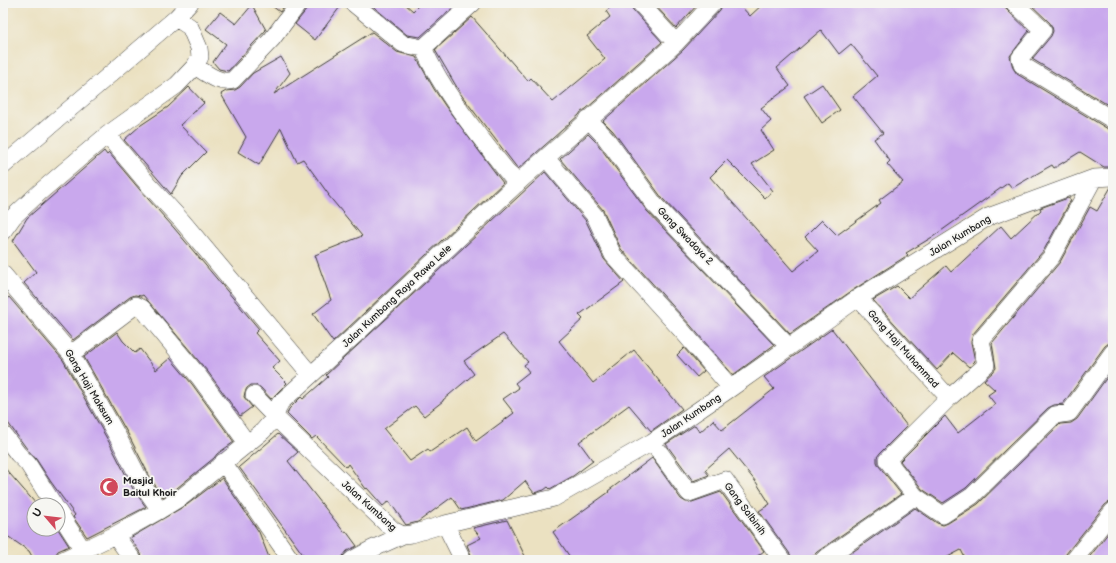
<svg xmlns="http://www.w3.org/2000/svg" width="1116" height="563" viewBox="0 0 1116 563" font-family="'Balsamiq Sans',sans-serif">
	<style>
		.building { fill: #c9a8ed; fill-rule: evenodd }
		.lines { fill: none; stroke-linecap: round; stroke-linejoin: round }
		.street-casing { stroke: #3b3a35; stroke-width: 18 }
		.street { stroke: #fff; stroke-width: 17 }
		.labels { text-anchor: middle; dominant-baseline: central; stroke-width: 3.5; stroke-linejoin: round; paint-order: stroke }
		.street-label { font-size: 10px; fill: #1c1c1c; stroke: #f6f6f2 }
		.poi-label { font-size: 10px; font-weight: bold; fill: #1c1c1c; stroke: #f6f6f2; text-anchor: start }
	</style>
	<rect width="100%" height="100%" fill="#f6f6f2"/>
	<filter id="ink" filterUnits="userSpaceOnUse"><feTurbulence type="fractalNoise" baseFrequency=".025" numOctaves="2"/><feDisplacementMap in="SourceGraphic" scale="8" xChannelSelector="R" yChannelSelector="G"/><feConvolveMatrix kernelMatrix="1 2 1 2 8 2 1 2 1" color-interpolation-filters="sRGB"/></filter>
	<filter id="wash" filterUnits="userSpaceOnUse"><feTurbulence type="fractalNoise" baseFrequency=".012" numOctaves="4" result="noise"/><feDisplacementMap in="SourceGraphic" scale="16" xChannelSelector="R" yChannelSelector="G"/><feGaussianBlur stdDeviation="0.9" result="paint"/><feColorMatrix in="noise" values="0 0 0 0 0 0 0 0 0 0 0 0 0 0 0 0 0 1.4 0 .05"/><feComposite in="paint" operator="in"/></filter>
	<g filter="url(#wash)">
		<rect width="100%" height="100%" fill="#ebe1c1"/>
		<g id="blocks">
			<path class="building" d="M268,3H286L280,12Z
				M309,3H343L315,40L295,24L307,9Z
				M369,3H404L413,11L421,3H458L420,37L407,35Z
				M616,3H630L633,10L662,42L586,109L581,112L579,115L518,169L462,96L435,50L472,17L528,81L531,78L553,102L605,59L587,36L610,17L606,11Z
				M653,3H699L676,28Z
				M723,3H738L750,16L764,3H1004L1007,10L1029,31L1010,56L1013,68L1017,74L1108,129L1113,130V167H1104L1080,152L1054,168L1052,165L1012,188L1008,183L934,236L906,253L908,255L853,290L790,334L662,198L613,131L603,121L683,50L720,10ZM821,30L839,54L851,44L877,76L853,96L883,133L874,139L890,161L887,164L903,182L879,200L881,203L837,235L822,220L805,237L818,251L793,271L710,177L727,160L765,198L773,191L752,164L774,150L761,130L771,121L761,108L790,86L777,68Z
				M1029,3H1113V108L1032,59L1051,36L1053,31L1052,27L1050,23Z
				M252,5L266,30L228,71L219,69L213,62L226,44L206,29L220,12L236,24Z
				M372,32L397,52L416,57L434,89L446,107L503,183L333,342L313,314L331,300L315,255L362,236L328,195H329L303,159L297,162L281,128L259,165L238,152L246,137L221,94L226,91L235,90L240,87L253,73L281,57L290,73L274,94Z
				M822,84L840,110L822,123L804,96Z
				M189,87L204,103L180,125L206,152L182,176L171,194L124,140L141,125L168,107Z
				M588,134L597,143L647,211L774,345L733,375L691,326L621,249L603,210L560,159Z
				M104,151L107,155L109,153L140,190L174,228L259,329L255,333L280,361L272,368L287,383L271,399L261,388L256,385H251L247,388L245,392L244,397L252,407L240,416L208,372L143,295L141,296L135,295L130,297L73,340L24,283L36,272L13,241L27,218Z
				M545,172L586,221L604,259L624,282L579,315L583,319L559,341L593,383L634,350L682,409L651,431L629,405L579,442L593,461L573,476L550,489L548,487L544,490L534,493L525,481L503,500L461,510L452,497L418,522L406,525L389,501L383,506L367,488L366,489L348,464L346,467L316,436L312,439L287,414L289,409L301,397L303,399L328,377L326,375L344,358ZM503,334L528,362L524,365L529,372L515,383L519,388L503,399L514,413L476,441L467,427L430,452L428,449L410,461L384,429L415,406L424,416L443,401V400L474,374L464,361Z
				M1111,187H1113V342L1109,343L1105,346L1063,404L1054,405L1048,408L966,488L943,503L922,489L900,461L945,416L958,433L995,404L988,395L995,390L984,380L993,372L996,368L992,343L1060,262L1090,207L1097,211Z
				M1068,198L1071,200L1044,250L973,334L971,342L975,361L969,367L953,353L937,370L873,300L897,286L909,298L946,266L951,272L1001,226L1011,238L1041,210L1040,208Z
				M9,297L63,360L110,444L133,489L146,507L87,537L73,517L75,515L51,482L36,459L27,449L3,416V302Z
				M832,329L907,426L880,453L877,457V462L879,466L901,494L817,552L814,555L813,560H792L790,554L759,511L770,504L756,482L729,449L705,470L709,475L693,481L666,444L695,425L700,432L713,420L722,430L774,389L764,377Z
				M117,332L123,341L135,353L140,349L156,370L170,358L192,384L234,442L217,454L214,458L177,488L163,497L151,479L128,434L84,357Z
				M684,348L704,371L697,377L677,355Z
				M1113,369V501L1109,502L1105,505L1066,554L1064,560H966L961,550L942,560H841L915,508L937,523L943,525L948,523L978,504L1060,424L1071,423L1077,419Z
				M278,434L298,452L288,461L344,532L346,531L357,546L347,551L340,560H307L239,467Z
				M652,458L681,499L686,502H692L721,492L764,551L752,560H572L553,532L609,492L608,491Z
				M3,466L37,505H34V529H58L69,546L58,551L52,560H34L29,551L3,533Z
				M222,478L259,532L270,560H143L141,554L130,538L188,504Z
				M507,520L527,560H473L467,545L481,538L473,528Z
				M1113,527V560H1087Z"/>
		</g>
	</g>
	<g filter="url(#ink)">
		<use href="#blocks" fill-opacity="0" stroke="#3b3a35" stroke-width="1"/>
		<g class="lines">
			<defs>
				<path id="street" d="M353,3L403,44L423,48L473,3
					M640,3L676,43
					M1014,3L1043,30L1020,58L1022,65L1113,120
					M176,18L190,27L199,48L200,57L195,66L177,85L107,135L147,183L182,221L311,375
					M423,48C446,98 483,141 517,184
					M195,66C206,73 220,85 233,80L272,39L299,3
					M588,119L605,137L654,204L789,347
					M546,158L595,216L613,255L684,333L731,388
					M3,166L176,18L190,3
					M3,231L13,217L40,192L107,135
					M3,274L71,354L119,439L142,484L160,510
					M858,298L949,398
					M71,354L136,305L142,308L200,378L247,443
					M254,395L275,417L393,530L403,535L412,534L445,524L554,498L652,442L731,388L858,298L988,217L1094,178L1113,177
					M3,434L18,454L28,464L54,505
					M652,442L689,493L725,480L782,560
					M223,462L291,560
					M915,496L887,460L949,398L986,365L981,340L1052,256L1094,178
					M58,511L83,550
					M445,524L463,560
					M115,535L133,560
					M63,560L115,535L160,510L183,496L263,431L275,417L280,403L355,335L524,177L676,43L713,3
					M352,560L372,549L403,535
					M823,560L915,496L943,515L972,496L1055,415L1069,413L1113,352
					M1074,560L1113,511"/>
			</defs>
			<use href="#street" class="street-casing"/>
			<use href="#street" class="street"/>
		</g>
	</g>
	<defs>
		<symbol id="mosque-disc" viewBox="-11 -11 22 22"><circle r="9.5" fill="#d1495b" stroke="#f6f6f2"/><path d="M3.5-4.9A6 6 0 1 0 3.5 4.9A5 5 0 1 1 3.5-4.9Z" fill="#fff"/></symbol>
	</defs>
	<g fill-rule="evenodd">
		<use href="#mosque-disc" x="98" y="476" width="22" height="22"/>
	</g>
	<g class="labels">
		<g class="street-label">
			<text transform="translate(685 236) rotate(46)">Gang Swadaya 2</text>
			<text transform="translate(960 236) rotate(-31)">Jalan Kumbang</text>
			<text transform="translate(397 296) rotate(-43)">Jalan Kumbang Raya Rawa Lele</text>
			<text transform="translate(903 349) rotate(48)">Gang Haji Muhammad</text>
			<text transform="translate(89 387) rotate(59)">Gang Haji Maksum</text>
			<text transform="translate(691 416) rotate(-34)">Jalan Kumbang</text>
			<text transform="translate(369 506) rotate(42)">Jalan Kumbang</text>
			<text transform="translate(745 509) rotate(53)">Gang Salbinih</text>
		</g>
		<g class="poi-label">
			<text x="123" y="481">Masjid<tspan x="123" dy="12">Baitul Khoir</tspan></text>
		</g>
	</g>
	<rect width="1116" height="563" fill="none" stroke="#f6f6f2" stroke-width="16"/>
	<g transform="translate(46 517) rotate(298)"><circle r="19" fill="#f6f6f2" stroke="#9f9f9c"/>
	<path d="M0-3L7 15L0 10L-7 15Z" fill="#d1495b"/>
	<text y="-6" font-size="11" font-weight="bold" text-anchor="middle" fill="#1c1c1c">U</text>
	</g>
</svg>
